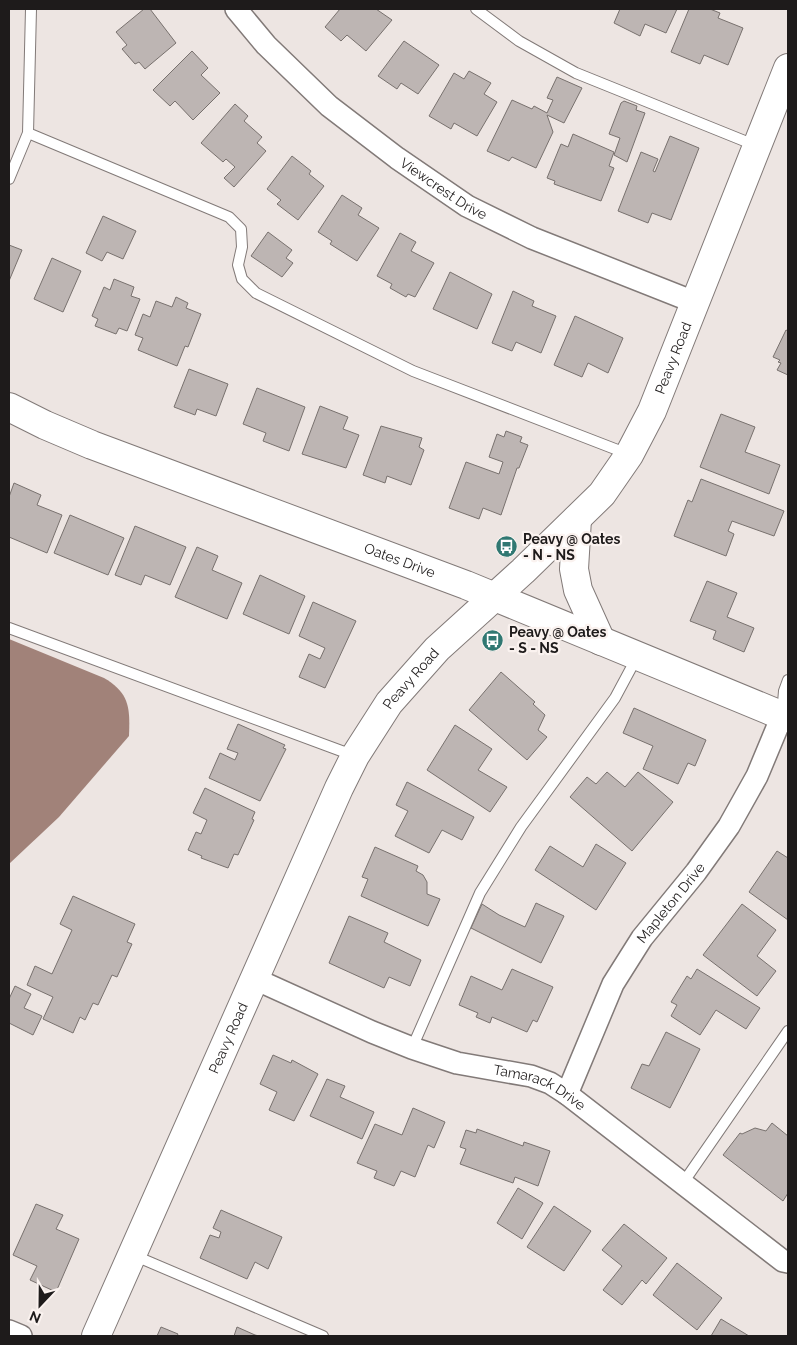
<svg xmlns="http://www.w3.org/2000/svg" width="797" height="1345" viewBox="0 0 797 1345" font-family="Raleway,sans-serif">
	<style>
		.water { fill: #a18279 }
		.building { fill: #bdb5b3; stroke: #78716e }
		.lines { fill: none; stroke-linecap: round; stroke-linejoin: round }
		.lane-casing { stroke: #827a78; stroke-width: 12 }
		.street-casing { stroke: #827a78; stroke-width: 24 }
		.secondary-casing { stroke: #827a78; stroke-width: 30 }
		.lane { stroke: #fff; stroke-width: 10 }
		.street { stroke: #fff; stroke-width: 21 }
		.secondary { stroke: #fff; stroke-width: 28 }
		.labels { text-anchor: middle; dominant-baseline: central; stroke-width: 4.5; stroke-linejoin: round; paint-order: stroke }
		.street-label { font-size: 14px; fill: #1e1b1b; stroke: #faf2ef }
		.poi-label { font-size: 14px; font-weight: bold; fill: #1e1b1b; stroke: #faf2ef; text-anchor: start }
	</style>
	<rect width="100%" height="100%" fill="#ede5e2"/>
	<path class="water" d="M9,639L104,678C130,693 130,709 129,736L59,817L9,864Z"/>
	<path class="building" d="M144,9H150L176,43L145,69L139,62L135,64L122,49L127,45L116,32Z
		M340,9H376L392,20L366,51L347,35L341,41L325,27Z
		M620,9H677L666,33L645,24L640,36L614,23Z
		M689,9H710L720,13L718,18L743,28L728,65L704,55L700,64L671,52Z
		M404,41L439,65L418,94L401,83L397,89L378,76Z
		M192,51L208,68L201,75L220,93L193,120L175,101L170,106L153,90Z
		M469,71L491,83L484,94L497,102L477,136L454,123L451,129L429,116L454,73L464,79Z
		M557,77L582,88L564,123L547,115L553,132L536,168L512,157L509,161L487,151L512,100L532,109L534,106L547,113L553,100L547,98Z
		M624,101L637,106L636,110L645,113L627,162L614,155L620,138L609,134L621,103Z
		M235,104L248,116L244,121L262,137L257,143L266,151L234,187L224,178L235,167L226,159L223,162L201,143Z
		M573,134L614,152L609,166L614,168L601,201L554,184L555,181L547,178L561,144L568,147Z
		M670,136L699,148L671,220L652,213L648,223L618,211L641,152L658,159L653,171L655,172Z
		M292,156L311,171L309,174L324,186L298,220L277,204L281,200L267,189Z
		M342,195L362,208L358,215L379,228L357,261L330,244L332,241L318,232Z
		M103,216L136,231L123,259L107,252L102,261L86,253Z
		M268,232L292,250L286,258L293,263L282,277L251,256Z
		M400,233L416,242L411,251L434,263L415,297L408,294L406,297L390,288L392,284L377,276Z
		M9,245L22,250L9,281Z
		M52,258L81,271L63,312L34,299Z
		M450,272L492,294L477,329L433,309Z
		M114,279L134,287L131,296L140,299L127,331L119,328L116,334L95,326L98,319L92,316L104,287L110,290Z
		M513,291L534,301L532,306L556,316L541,353L516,342L512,351L492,343Z
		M176,297L188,303L186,308L201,314L188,347L185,346L177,366L138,350L143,338L135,335L143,314L150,317L156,301L172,307Z
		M575,316L623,338L608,373L588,363L582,377L554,365Z
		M786,330L788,331V375L777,370L781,363L778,362L780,360L773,357Z
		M189,369L228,384L216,416L197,409L195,415L174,407Z
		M257,388L305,407L289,451L263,441L266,433L243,424Z
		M320,406L348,417L343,429L359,435L346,468L302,454Z
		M721,414L755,427L745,452L780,465L769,494L700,467Z
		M381,426L422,438L419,447L424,450L411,485L387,476L385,483L363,475Z
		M506,431L522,437L520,442L528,445L519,468H517L501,515L483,508L479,519L449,508L466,462L499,474L503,462L489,457L497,434L504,437Z
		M701,479L784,511L774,536L732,521L728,531L734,534L726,556L674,536L688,500L692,502Z
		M14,483L41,495L37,505L62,515L47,553L9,537V497Z
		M70,515L124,538L108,575L54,553Z
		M135,526L186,547L170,585L145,575L141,585L115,575Z
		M197,547L218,556L212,570L242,583L227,619L175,597Z
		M260,575L305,596L289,634L243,614Z
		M707,581L737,593L727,617L754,628L744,652L713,639L716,631L690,621Z
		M313,602L356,621L325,688L299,677L309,654L320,659L325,648L299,636Z
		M501,672L535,702L533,704L545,715L538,730L547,737L527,760L469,710Z
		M634,708L706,740L695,766L688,763L678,784L643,769L653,746L623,733Z
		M238,724L285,745L283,748L286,749L260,801L209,778L220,753L235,760L238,753L227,749Z
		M455,725L492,749L478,770L507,787L490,812L427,770Z
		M607,772L625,787L638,772L673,802L632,851L570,797L587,777L596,784Z
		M407,782L474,817L462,840L442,830L429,853L395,836L408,811L396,805Z
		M205,788L255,812L252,819L254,820L238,855L234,854L228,868L201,858L202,856L188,850L196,832L201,834L207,820L193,813Z
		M596,844L626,863L596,910L535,870L550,846L583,867Z
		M375,847L418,866L416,871L423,875L427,882V894L440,899L428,926L361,896L368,879L362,877Z
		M777,851L788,858V920L749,892Z
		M73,896L135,924L127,942L132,944L117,977L112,975L98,1005L93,1003L85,1020L80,1017L73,1033L43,1019L53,997L27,985L35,966L52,974L72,930L60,924Z
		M536,903L564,916L541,963L471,928L482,904L499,915L525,927Z
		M742,904L776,930L757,956L776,971L757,996L703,955Z
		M349,916L388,933L384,942L421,960L410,986L389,977L384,988L329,963Z
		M512,969L553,987L537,1022L533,1020L527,1032L492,1017L490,1023L476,1017L478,1013L459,1005L471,976L502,990Z
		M697,969L760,1008L746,1029L716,1010L700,1035L671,1016L677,1005L671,1002L687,976L691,979Z
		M15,986L31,994L24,1008L42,1016L33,1035L9,1023V999Z
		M666,1032L700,1049L670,1108L631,1088L642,1064L649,1066Z
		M273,1055L291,1063L292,1060L318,1074L294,1121L269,1110L277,1092L260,1084Z
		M327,1079L345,1086L340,1097L374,1112L362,1139L310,1116Z
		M413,1108L445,1122L434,1148L428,1145L415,1177L401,1171L394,1186L374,1178L377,1171L357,1163L375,1124L402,1135Z
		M772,1123L788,1136V1193L783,1201L723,1155L740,1133L742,1134L755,1128L766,1131Z
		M477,1129L523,1146L524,1142L550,1151L538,1186L515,1177L513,1183L460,1164L466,1149L460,1147L466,1130L476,1133Z
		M518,1188L543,1203L522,1239L497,1223Z
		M36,1204L63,1215L56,1229L79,1239L56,1292L30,1280L37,1266L13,1255Z
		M554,1206L591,1231L564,1271L527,1247Z
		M221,1210L282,1237L268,1269L255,1262L247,1279L200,1258L210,1235L219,1238L221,1232L213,1228Z
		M624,1224L667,1258L646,1284L642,1280L622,1305L603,1290L622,1266L602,1250Z
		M677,1263L722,1298L697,1330L653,1295Z
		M721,1319L749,1336H711Z
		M161,1327L178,1334L177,1336H157Z
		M237,1327L255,1335L259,1336H234Z"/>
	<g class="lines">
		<defs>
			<path id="lane" d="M31,9L28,133L229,217L241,229L242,247L238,265L242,279L256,293L413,371L628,454
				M476,9L519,41L576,73L757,146
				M9,179L28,133
				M9,628L355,756
				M782,715L784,691L788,680
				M412,1048L480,893L521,827L615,698L637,657
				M683,1183L788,1031
				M133,1255L323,1336"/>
			<g id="street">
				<path id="s1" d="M236,9L266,45L329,106L397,158L467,206L532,238L694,302"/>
				<path id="s2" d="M255,979L372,1032L412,1048L457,1063L531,1076L550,1083L567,1094L783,1261L788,1262"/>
				<path id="s3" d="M567,1094L613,984L642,938L696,872L729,826L757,776L782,716"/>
				<path d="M9,1331L21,1336"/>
			</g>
			<g id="secondary">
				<path id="s4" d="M9,407L45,425L92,445L466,585L788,718"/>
				<path d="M577,519L574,569L578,590L601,641"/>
				<path id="s5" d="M96,1336L339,788L355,756L389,703L437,649L523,571L602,494L629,455L652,411L788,68"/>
			</g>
		</defs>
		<use href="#lane" class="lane-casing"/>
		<use href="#street" class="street-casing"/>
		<use href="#secondary" class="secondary-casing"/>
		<use href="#lane" class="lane"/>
		<use href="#street" class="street"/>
		<use href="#secondary" class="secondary"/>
	</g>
	<defs>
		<symbol id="bus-disc" viewBox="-11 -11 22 22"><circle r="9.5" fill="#307872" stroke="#faf2ef"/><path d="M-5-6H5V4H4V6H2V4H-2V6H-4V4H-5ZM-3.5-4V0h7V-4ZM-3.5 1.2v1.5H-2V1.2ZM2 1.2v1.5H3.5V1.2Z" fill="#fff"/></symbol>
	</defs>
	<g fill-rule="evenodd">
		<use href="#bus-disc" x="494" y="534" width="25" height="25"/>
		<use href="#bus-disc" x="480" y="628" width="25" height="25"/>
	</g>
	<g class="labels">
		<g class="street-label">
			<text stroke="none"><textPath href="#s1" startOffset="276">Viewcrest Drive</textPath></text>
			<text stroke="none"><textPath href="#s5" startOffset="1151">Peavy Road</textPath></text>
			<text stroke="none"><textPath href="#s4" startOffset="420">Oates Drive</textPath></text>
			<text stroke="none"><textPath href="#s5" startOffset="731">Peavy Road</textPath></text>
			<text stroke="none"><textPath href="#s3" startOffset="219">Mapleton Drive</textPath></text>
			<text stroke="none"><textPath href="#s5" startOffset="326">Peavy Road</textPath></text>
			<text stroke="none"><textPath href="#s2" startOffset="306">Tamarack Drive</textPath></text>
		</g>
		<g class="poi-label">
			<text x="523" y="539">Peavy @ Oates<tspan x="523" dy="16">- N - NS</tspan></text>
			<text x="509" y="632">Peavy @ Oates<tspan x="509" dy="16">- S - NS</tspan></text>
		</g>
	</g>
	<rect width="797" height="1345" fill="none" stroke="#1e1b1b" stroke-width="20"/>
	<g transform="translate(40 1305) rotate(202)" stroke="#faf2ef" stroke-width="4" paint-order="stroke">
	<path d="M0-4L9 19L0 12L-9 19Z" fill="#1e1b1b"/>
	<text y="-8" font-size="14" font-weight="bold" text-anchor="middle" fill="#1e1b1b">N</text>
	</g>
</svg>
